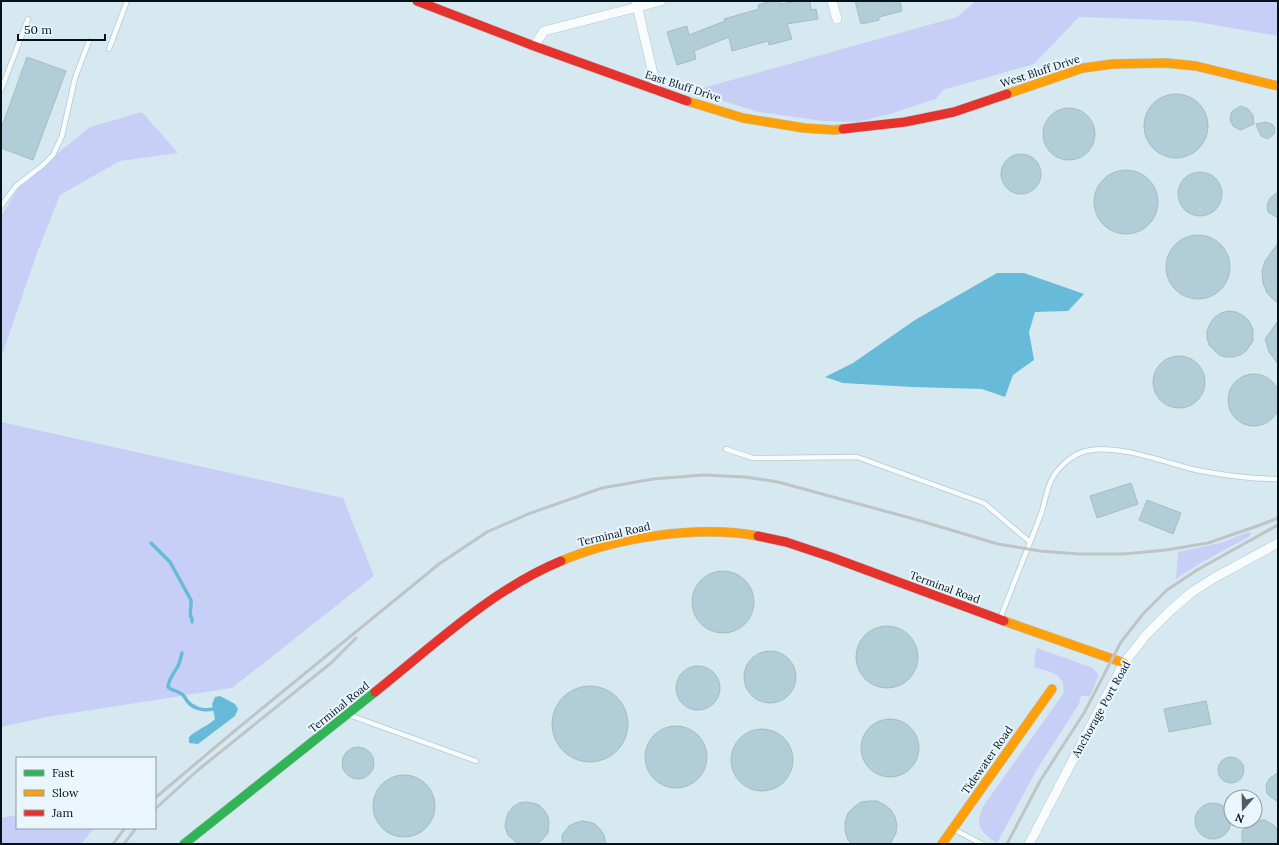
<svg xmlns="http://www.w3.org/2000/svg" width="1279" height="845" viewBox="0 0 1279 845" font-family="Lora,serif">
	<style>
		.green { fill: #c8cff6 }
		.water { fill: #67bbd8 }
		.lines { fill: none; stroke-linecap: round; stroke-linejoin: round }
		.stream { stroke: #67bbd8; stroke-width: 3.5 }
		.building { fill: #b0cdd8; stroke: #a8bbc3 }
		.lane-casing { stroke: #b4c7d0; stroke-width: 6 }
		.street-casing { stroke: #b4c7d0; stroke-width: 10 }
		.fast-casing { stroke: #b4c7d0; stroke-width: 10 }
		.slow-casing { stroke: #b4c7d0; stroke-width: 10 }
		.jam-casing { stroke: #b4c7d0; stroke-width: 10 }
		.lane { stroke: #f9fcfd; stroke-width: 4.5 }
		.street { stroke: #f9fcfd; stroke-width: 9 }
		.fast { stroke: #30b455; stroke-width: 9 }
		.slow { stroke: #ff9f0a; stroke-width: 9 }
		.jam { stroke: #e5322d; stroke-width: 9 }
		.rail { stroke: #bfc4c6; stroke-width: 3 }
		.labels { text-anchor: middle; dominant-baseline: central; stroke-width: 4; stroke-linejoin: round; paint-order: stroke }
		.street-label { font-size: 11px; fill: #00131b; stroke: #ebf6fc }
	</style>
	<rect width="100%" height="100%" fill="#d6e9f1"/>
	<path class="green" d="M976,1H1278V36L1191,21L1079,17L1034,64L943,90L936,99L893,113L858,122L823,121L758,112L692,91L957,17Z
		M142,112L178,153L120,161L60,195L37,253L1,358V216L22,182L90,127Z
		M1,422L343,498L374,576L232,688L47,717L1,727Z
		M1249,532L1251,533L1250,536L1199,564L1176,579L1178,552L1220,543Z
		M1037,648L1093,668L1098,674V677L1090,696H1081L1079,704L1036,771L997,843C980,832 974,825 984,805L1063,694C1067,673 1049,672 1034,667L1035,655Z
		M17,815V828H94L81,844H1V818Z"/>
	<path class="water" d="M997,273H1024L1084,294L1068,311L1035,312L1029,332L1034,360L1013,375L1005,397L982,389L912,387L843,383L825,377L853,363L915,320Z
		M220,696L235,704L238,709L235,716L198,744L189,743V737C197,729 207,727 215,719L212,704L215,697Z"/>
	<g class="lines">
		<path class="stream" d="M151,543L170,562L191,600C192,606 188,614 192,619V622
			M182,653C181,657 180,662 178,666C174,673 169,678 168,687C172,691 175,690 180,693C185,695 185,699 188,702C194,709 205,711 213,709"/>
	</g>
	<path class="building" d="M770,1H780L781,4L798,1H810L811,10L816,9L818,19L787,24L792,39L769,45L768,41L732,51L729,37L694,51L696,59L677,65L667,32L687,26L689,35L725,21L724,19L759,9L758,5Z
		M855,1H900L902,11L879,17V20L861,24Z
		M27,57L66,71L33,160L1,148V129Z
		M1144 126a32 32 0 1 1 64 0a32 32 0 1 1-64 0Z
		M1241,106L1248,109L1253,115L1254,124L1243,129L1240,130L1233,126L1230,120L1231,113L1234,110Z
		M1043 134a26 26 0 1 1 52 0a26 26 0 1 1-52 0Z
		M1266,122L1272,124L1275,128L1274,134L1268,139L1261,136L1256,124Z
		M1001 174a20 20 0 1 1 40 0a20 20 0 1 1-40 0Z
		M1094 202a32 32 0 1 1 64 0a32 32 0 1 1-64 0Z
		M1178 194a22 22 0 1 1 44 0a22 22 0 1 1-44 0Z
		M1278,192V218L1268,212L1267,205L1270,198Z
		M1166 267a32 32 0 1 1 64 0a32 32 0 1 1-64 0Z
		M1278,243V304L1267,293L1263,283L1262,272L1265,261Z
		M1228,311L1236,312L1244,316L1249,321L1253,329V341L1246,351L1240,355L1233,357H1226L1219,355L1209,345L1207,338V331L1210,324L1214,318L1221,313Z
		M1278,321V364L1269,352L1265,339Z
		M1153 382a26 26 0 1 1 52 0a26 26 0 1 1-52 0Z
		M1228 400a26 26 0 1 1 52 0a26 26 0 1 1-52 0Z
		M1131,483L1138,504L1097,518L1090,496Z
		M1147,500L1181,513L1173,534L1139,520Z
		M692 602a31 31 0 1 1 62 0a31 31 0 1 1-62 0Z
		M856 657a31 31 0 1 1 62 0a31 31 0 1 1-62 0Z
		M744 677a26 26 0 1 1 52 0a26 26 0 1 1-52 0Z
		M676 688a22 22 0 1 1 44 0a22 22 0 1 1-44 0Z
		M552 724a38 38 0 1 1 76 0a38 38 0 1 1-76 0Z
		M1206,701L1211,724L1169,732L1164,709Z
		M861 748a29 29 0 1 1 58 0a29 29 0 1 1-58 0Z
		M645 757a31 31 0 1 1 62 0a31 31 0 1 1-62 0Z
		M731 760a31 31 0 1 1 62 0a31 31 0 1 1-62 0Z
		M342 763a16 16 0 1 1 32 0a16 16 0 1 1-32 0Z
		M1218 770a13 13 0 1 1 26 0a13 13 0 1 1-26 0Z
		M1278,773V802L1267,794L1266,785L1270,778Z
		M373 806a31 31 0 1 1 62 0a31 31 0 1 1-62 0Z
		M869,801H877L885,805L891,810L895,817L897,825L896,833L890,844H852L848,840L845,831V822L848,813L854,807L861,802Z
		M526,802L533,803L539,805L544,810L548,816L549,822L548,833L541,841L535,844H519L513,840L508,835L505,827L506,820L508,813L513,807L519,803Z
		M1195 821a18 18 0 1 1 36 0a18 18 0 1 1-36 0Z
		M1259,820H1265L1275,826L1278,833V844H1242V831L1249,824Z
		M582,821L589,822L595,824L600,829L604,835L606,844H562V835L569,826L575,823Z"/>
	<g class="lines">
		<defs>
			<path id="lane" d="M109,49L127,1
				M1,90L28,19
				M1,206L16,186L43,165L53,155L62,136L75,78L89,41
				M726,449L753,458L857,457L984,503L1030,542
				M1000,619C1013,584 1028,549 1041,514C1045,503 1046,490 1052,479C1058,467 1073,454 1086,451C1115,443 1167,463 1196,470C1222,475 1251,479 1278,479
				M349,715L476,761
				M953,829L982,844"/>
			<path id="street" d="M636,1L657,91
				M832,1L837,19
				M534,46L544,31L661,1
				M1029,844L1109,691L1124,663L1146,635L1170,611L1192,592L1214,578L1278,543"/>
			<path id="fast" d="M184,844L375,692"/>
			<path id="slow" d="M1007,94L1083,68L1113,64L1166,63L1196,66L1278,86
				M687,101L743,118L804,128L834,130L843,129
				M561,561C618,537 697,525 758,536
				M1004,621L1124,663
				M942,844L1052,689"/>
			<path id="jam" d="M417,1L534,46L687,101
				M843,129L905,122L954,112L1007,94
				M758,536L786,542L831,557L1004,621
				M375,692C434,645 491,590 561,561"/>
		</defs>
		<use href="#lane" class="lane-casing"/>
		<use href="#street" class="street-casing"/>
		<use href="#fast" class="fast-casing"/>
		<use href="#slow" class="slow-casing"/>
		<use href="#jam" class="jam-casing"/>
		<use href="#lane" class="lane"/>
		<use href="#street" class="street"/>
		<use href="#fast" class="fast"/>
		<use href="#slow" class="slow"/>
		<use href="#jam" class="jam"/>
		<path class="rail" d="M155,798L232,733L439,564L487,532L528,514L602,488L653,479L703,475L745,477L778,482L914,519L998,544L1040,551L1079,554H1124L1166,550L1208,543L1260,525L1278,518
			M155,809L198,770L331,663L356,638
			M113,844L125,828
			M124,844L136,828
			M1007,844L1040,781L1084,713L1121,642L1143,614L1167,590L1197,570L1278,525"/>
	</g>
	<g class="labels">
		<g class="street-label">
			<text transform="translate(1040 71) rotate(-18)">West Bluff Drive</text>
			<text transform="translate(683 86) rotate(18)">East Bluff Drive</text>
			<text transform="translate(614 534) rotate(-13)">Terminal Road</text>
			<text transform="translate(945 587) rotate(20)">Terminal Road</text>
			<text transform="translate(339 707) rotate(-39)">Terminal Road</text>
			<text transform="translate(1101 709) rotate(-61)">Anchorage Port Road</text>
			<text transform="translate(987 760) rotate(-55)">Tidewater Road</text>
		</g>
	</g>
	<rect width="1279" height="845" fill="none" stroke="#00131b" stroke-width="4"/>
	<rect x="16" y="757" width="140" height="72" fill="#ebf6fc" stroke="#8d9ba2"/>
	<rect x="24" y="770" width="20" height="6" fill="#30b455" stroke="#8d9ba2"/>
	<text x="52" y="777" font-size="12" fill="#00131b">Fast</text>
	<rect x="24" y="790" width="20" height="6" fill="#ff9f0a" stroke="#8d9ba2"/>
	<text x="52" y="797" font-size="12" fill="#00131b">Slow</text>
	<rect x="24" y="810" width="20" height="6" fill="#e5322d" stroke="#8d9ba2"/>
	<text x="52" y="817" font-size="12" fill="#00131b">Jam</text>
	<g transform="translate(1243 809) rotate(200)"><circle r="19" fill="#ebf6fc" stroke="#8d9ba2"/>
	<path d="M0-3L7 15L0 10L-7 15Z" fill="#4b5e66"/>
	<text y="-6" font-size="11" font-weight="bold" text-anchor="middle" fill="#00131b">N</text>
	</g>
	<path d="M18 34v6h87v-6" fill="none" stroke="#00131b" stroke-width="2"/>
	<text x="24" y="34" font-size="12" fill="#00131b" stroke="#ebf6fc" stroke-width="3" paint-order="stroke">50 m</text>
</svg>
